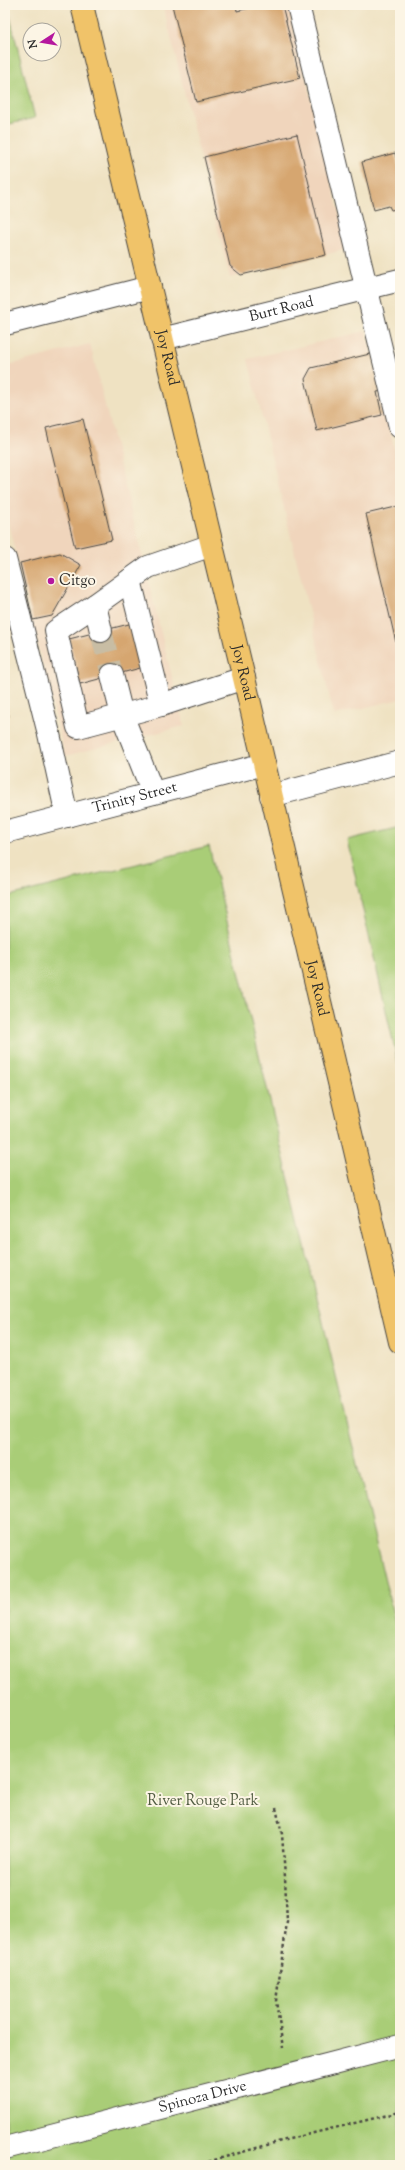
<svg xmlns="http://www.w3.org/2000/svg" width="405" height="2170" viewBox="0 0 405 2170" font-family="'Sorts Mill Goudy',serif">
	<style>
		.built { fill: #f0d5bc }
		.green { fill: #a9cd77; stroke: #6a7c51 }
		.building { fill: #d6a66f }
		.lines { fill: none; stroke-linecap: round; stroke-linejoin: round }
		.minor-tunnel { stroke: #c8bda4; stroke-width: 22; stroke-dasharray: 22 11; stroke-linecap: butt }
		.minor-casing { stroke: #484642; stroke-width: 24 }
		.major-casing { stroke: #484642; stroke-width: 24 }
		.path { stroke: #484642; stroke-width: 2.5; stroke-dasharray: 3 3; stroke-linecap: butt }
		.minor { stroke: #fff; stroke-width: 22 }
		.major { stroke: #f0c369; stroke-width: 22 }
		.poi-dot { fill: #b5179e; stroke: #fcf5e5; stroke-width: 1.5 }
		.labels { text-anchor: middle; dominant-baseline: central; stroke-width: 4; stroke-linejoin: round; paint-order: stroke }
		.street-label { font-size: 15px; fill: #2b2b2b; stroke: #fcf5e5 }
		.poi-label { font-size: 15px; fill: #2b2b2b; stroke: #fcf5e5; text-anchor: start }
		.park-label { font-size: 15px; fill: #515c42; stroke: #fcf5e5 }
	</style>
	<rect width="100%" height="100%" fill="#fcf5e5"/>
	<filter id="ink" filterUnits="userSpaceOnUse"><feTurbulence type="fractalNoise" baseFrequency=".025" numOctaves="2"/><feDisplacementMap in="SourceGraphic" scale="8" xChannelSelector="R" yChannelSelector="G"/><feConvolveMatrix kernelMatrix="1 2 1 2 8 2 1 2 1" color-interpolation-filters="sRGB"/></filter>
	<filter id="wash" filterUnits="userSpaceOnUse"><feTurbulence type="fractalNoise" baseFrequency=".012" numOctaves="4" result="noise"/><feDisplacementMap in="SourceGraphic" scale="16" xChannelSelector="R" yChannelSelector="G"/><feGaussianBlur stdDeviation="0.9" result="paint"/><feColorMatrix in="noise" values="0 0 0 0 0 0 0 0 0 0 0 0 0 0 0 0 0 1.4 0 .05"/><feComposite in="paint" operator="in"/></filter>
	<g filter="url(#wash)">
		<rect width="100%" height="100%" fill="#efe2c2"/>
		<path class="built" d="M163,5H288L348,249L230,278Z
			M366,331L400,472V699L334,715L248,359Z
			M90,344L184,726L65,756L5,510V366Z"/>
		<path class="green" d="M5,5H7L35,118L5,125Z
			M400,827V1072L347,840Z
			M209,846L400,1644V2165H5V897Z"/>
		<g id="blocks">
			<path class="building" d="M172,5H236L237,11L263,5H282L300,78L196,102Z
				M297,134L326,255L241,275L230,266L204,157Z
				M395,153L400,172V208L391,210L389,206L374,210L362,162Z
				M374,353L383,391L377,392L382,415L317,431L305,379L311,368Z
				M83,419L112,540L75,548L46,428Z
				M400,506V646L397,647L366,514Z
				M60,553L81,565L52,616L33,620L20,563Z
				M133,623L144,667L80,684L69,639Z
				M5,701L9,716L5,717Z"/>
		</g>
	</g>
	<g filter="url(#ink)">
		<use href="#blocks" fill-opacity="0" stroke="#484642" stroke-width="1"/>
		<g class="lines">
			<path class="minor-tunnel" d="M101,631L112,675"/>
			<defs>
				<g id="minor">
					<path d="M298,5L400,427"/>
					<path d="M5,324L150,287"/>
					<path id="s1" d="M162,339L400,280"/>
					<path d="M5,559L49,734L67,816"/>
					<path d="M130,580L161,705"/>
					<path d="M95,605L56,631L78,727L161,705L244,678"/>
					<path d="M101,631L95,605L148,567L212,545"/>
					<path d="M112,675L122,715L153,793"/>
					<path d="M271,796L400,762"/>
					<path id="s2" d="M5,832L264,764"/>
					<path id="s3" d="M5,2148L400,2046"/>
				</g>
				<g id="major">
					<path id="s4" d="M82,5L244,678L400,1342"/>
				</g>
			</defs>
			<use href="#minor" class="minor-casing"/>
			<use href="#major" class="major-casing"/>
			<path class="path" d="M276,1808L282,1834L285,1877L287,1922L276,2001L283,2048
				M197,2165L281,2141L400,2112"/>
			<use href="#minor" class="minor"/>
			<use href="#major" class="major"/>
		</g>
	</g>
	<circle class="poi-dot" cx="51" cy="581" r="4"/>
	<g class="labels">
		<g class="street-label">
			<text stroke="none"><textPath href="#s1" startOffset="123">Burt Road</textPath></text>
			<text stroke="none"><textPath href="#s4" startOffset="363">Joy Road</textPath></text>
			<text stroke="none"><textPath href="#s4" startOffset="687">Joy Road</textPath></text>
			<text stroke="none"><textPath href="#s2" startOffset="134">Trinity Street</textPath></text>
			<text stroke="none"><textPath href="#s4" startOffset="1011">Joy Road</textPath></text>
			<text stroke="none"><textPath href="#s3" startOffset="204">Spinoza Drive</textPath></text>
		</g>
		<g class="poi-label">
			<text x="59" y="581">Citgo</text>
		</g>
		<g class="park-label">
			<text x="203" y="1801">River Rouge Park</text>
		</g>
	</g>
	<rect width="405" height="2170" fill="none" stroke="#fcf5e5" stroke-width="20"/>
	<g transform="translate(42 42) rotate(258)"><circle r="19" fill="#fcf5e5" stroke="#a8a49b"/>
	<path d="M0-3L7 15L0 10L-7 15Z" fill="#b5179e"/>
	<text y="-6" font-size="11" font-weight="bold" text-anchor="middle" fill="#2b2b2b">N</text>
	</g>
</svg>
